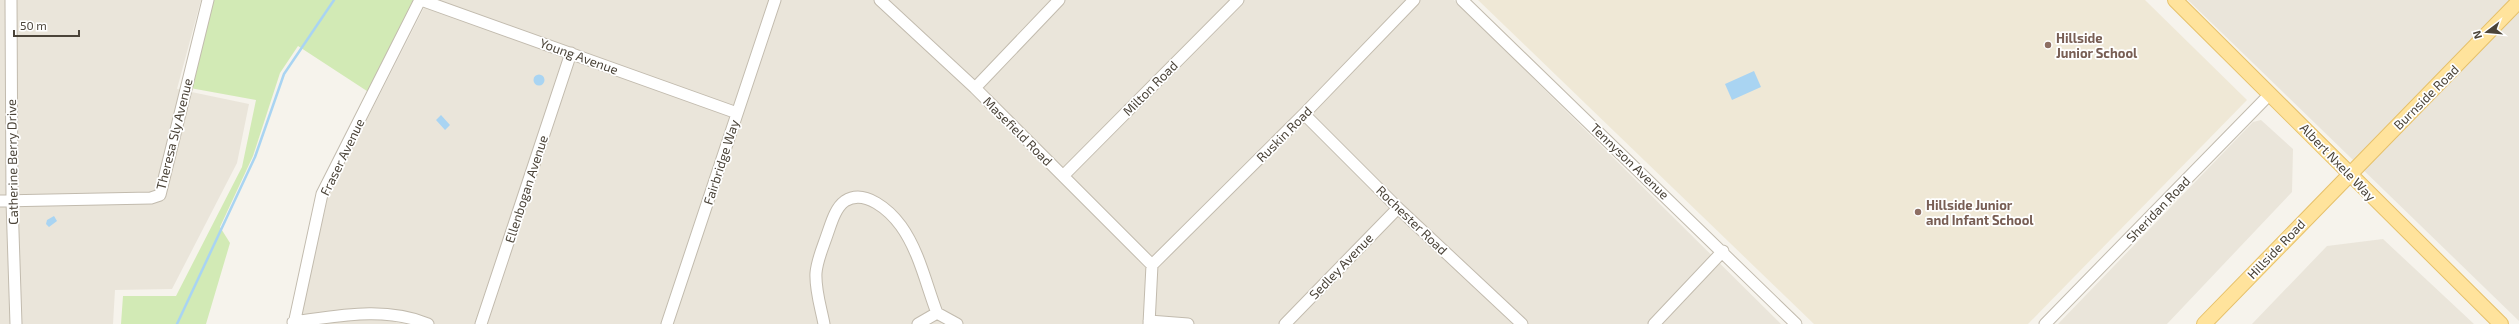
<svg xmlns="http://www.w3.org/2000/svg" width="2519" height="324" viewBox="0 0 2519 324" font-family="'Exo 2',sans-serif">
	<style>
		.residential { fill: #eae5da }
		.education { fill: #efe8d6 }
		.green { fill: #d2eab5 }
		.water { fill: #a9d4f2 }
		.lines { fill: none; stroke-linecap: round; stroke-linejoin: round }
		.stream { stroke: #a9d4f2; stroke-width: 2.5 }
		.minor-casing { stroke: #c2bbae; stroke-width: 13 }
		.major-casing { stroke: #e6c16a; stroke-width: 16 }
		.minor { stroke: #fff; stroke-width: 11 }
		.major { stroke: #ffe39c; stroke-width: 14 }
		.education-dot { fill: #8d6e63; stroke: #fff; stroke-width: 1.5 }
		.labels { text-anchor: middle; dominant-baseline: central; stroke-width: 3.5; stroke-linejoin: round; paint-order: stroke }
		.education-label { font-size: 13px; font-weight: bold; fill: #785e54; stroke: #fff; text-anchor: start }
		.street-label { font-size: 13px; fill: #4b4439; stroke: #fff }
	</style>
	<rect width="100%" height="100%" fill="#f6f3ec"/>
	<path class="residential" d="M0,0H201L177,89L249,104L237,163L172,289L115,290L113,324H0Z
		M428,0H1454L1781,324H299L328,196Z
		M2188,0H2519V321Z
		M2261,120L2293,149L2292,192L2167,324H2058L2253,122Z
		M2383,239L2474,324H2252L2327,246Z"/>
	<path class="education" d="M1478,0H2145L2247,100L2028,324H1814Z"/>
	<path class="green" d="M213,0H417L370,93L298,46L280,73L253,156L220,227L230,243L206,324H121L123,296H176L242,167L256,100L190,88Z"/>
	<path class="water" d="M1754,71L1761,87L1732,100L1725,84Z
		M533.5 80a5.5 5.5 0 1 1 11 0a5.5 5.5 0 1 1-11 0Z
		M441,115L450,125L445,130L436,120Z
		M54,216L57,221L49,227L46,224L47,220Z"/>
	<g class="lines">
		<path class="stream" d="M177,324L255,157L284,74L334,0"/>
		<defs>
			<path id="minor" d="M11,0L12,201L16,324
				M421,0L737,113
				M880,0L975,88L1152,265
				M1462,0L1796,324
				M975,88L1059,0
				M1304,114L1398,208L1522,324
				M1063,176L1238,0
				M0,201L151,198L160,195L208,0
				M1152,265L1304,114L1414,0
				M1149,321L1188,324
				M293,322C338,316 385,306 428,324
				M294,324L322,194L420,0
				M481,324L571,53
				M667,324L775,0
				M824,324C821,308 815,290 816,273C817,260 823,247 827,235C831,224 835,208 845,201C865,188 890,211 901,226C919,251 926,284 937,313
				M918,324L937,313L957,324
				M1149,324L1152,265
				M1285,324L1398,208
				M1654,324L1723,251
				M2045,324L2270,94"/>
			<path id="major" d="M2175,0L2501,324
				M2204,324L2519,1"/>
		</defs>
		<use href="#minor" class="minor-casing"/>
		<use href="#major" class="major-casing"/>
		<use href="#minor" class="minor"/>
		<use href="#major" class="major"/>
	</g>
	<g class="education-dot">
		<circle cx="2048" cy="45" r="4"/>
		<circle cx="1918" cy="212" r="4"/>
	</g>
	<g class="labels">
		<g class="education-label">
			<text x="2056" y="38">Hillside<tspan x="2056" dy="15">Junior School</tspan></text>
			<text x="1926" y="205">Hillside Junior<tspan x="1926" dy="15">and Infant School</tspan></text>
		</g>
		<g class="street-label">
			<text transform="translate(579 56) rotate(20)">Young Avenue</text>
			<text transform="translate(1150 88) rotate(-45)">Milton Road</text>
			<text transform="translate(2426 97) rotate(-45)">Burnside Road</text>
			<text transform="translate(1018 131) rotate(45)">Masefield Road</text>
			<text transform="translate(174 134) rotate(-76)">Theresa Sly Avenue</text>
			<text transform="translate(1284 134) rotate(-45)">Ruskin Road</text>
			<text transform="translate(342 157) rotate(-64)">Fraser Avenue</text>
			<text transform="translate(1630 161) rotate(44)">Tennyson Avenue</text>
			<text transform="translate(12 162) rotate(-91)">Catherine Berry Drive</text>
			<text transform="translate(721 162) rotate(-72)">Fairbridge Way</text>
			<text transform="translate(2338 162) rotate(46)">Albert Nxele Way</text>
			<text transform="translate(526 189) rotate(-72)">Ellenbogan Avenue</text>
			<text transform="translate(2158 209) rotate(-46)">Sheridan Road</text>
			<text transform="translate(1412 220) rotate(44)">Rochester Road</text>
			<text transform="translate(2276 249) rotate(-46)">Hillside Road</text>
			<text transform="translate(1341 266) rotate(-46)">Sedley Avenue</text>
		</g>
	</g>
	<g transform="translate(2487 32) rotate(254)" stroke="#ffffff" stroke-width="3" paint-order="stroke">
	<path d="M0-3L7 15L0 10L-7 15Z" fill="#4b4439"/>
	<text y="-6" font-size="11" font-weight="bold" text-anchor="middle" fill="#4b4439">N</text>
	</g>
	<path d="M14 30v6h65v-6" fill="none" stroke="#4b4439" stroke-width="2"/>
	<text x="20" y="30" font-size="12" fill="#4b4439" stroke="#ffffff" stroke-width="3" paint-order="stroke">50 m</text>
</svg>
